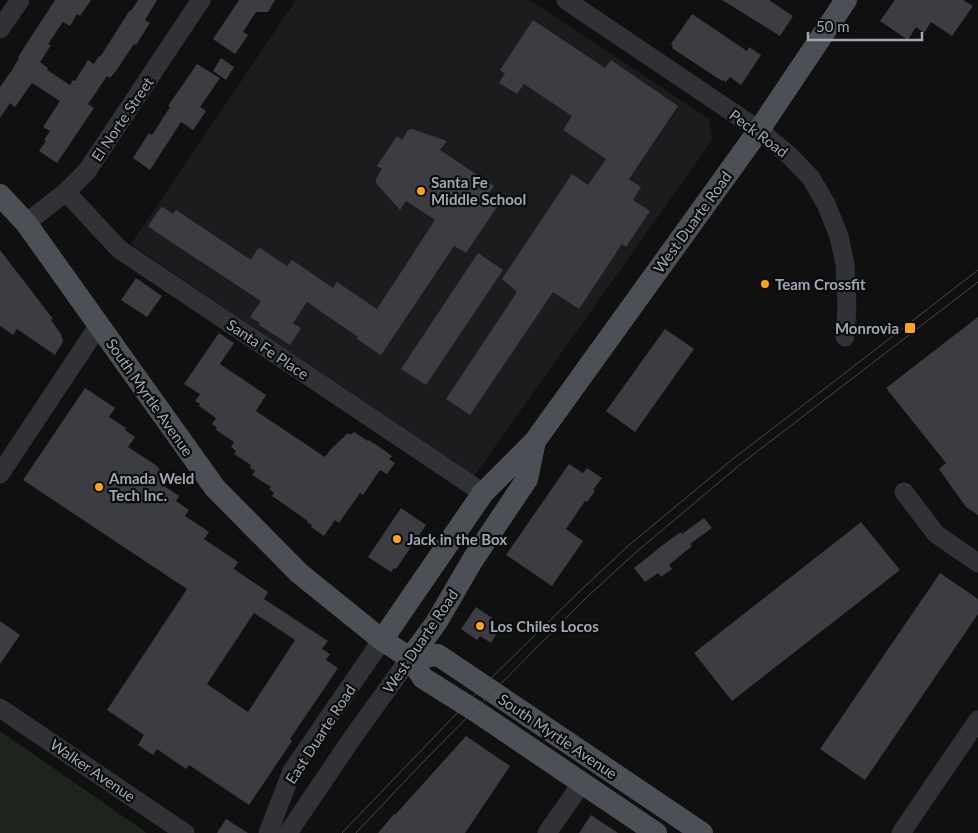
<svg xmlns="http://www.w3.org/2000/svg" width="978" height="833" viewBox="0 0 978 833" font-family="Lato,sans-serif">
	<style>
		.built { fill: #1b1c1e }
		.green { fill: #1c241c }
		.building { fill: #3c3d42; fill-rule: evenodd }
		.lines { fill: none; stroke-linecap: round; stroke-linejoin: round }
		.minor { stroke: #303237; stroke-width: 19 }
		.major { stroke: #4c4f56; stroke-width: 22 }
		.tram { stroke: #45484e; stroke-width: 1 }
		.poi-dot { fill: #ffa31a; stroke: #0b0b0c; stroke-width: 2 }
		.labels { text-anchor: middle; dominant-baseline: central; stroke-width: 4.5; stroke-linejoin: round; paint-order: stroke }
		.street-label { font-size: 15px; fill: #9fa7b4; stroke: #0b0b0c }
		.poi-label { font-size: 15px; font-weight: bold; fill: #9fa7b4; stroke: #0b0b0c; text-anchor: start }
	</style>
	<rect width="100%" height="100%" fill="#101011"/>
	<path class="built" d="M296,0H530L709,119L713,139L472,479L131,244Z"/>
	<path class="green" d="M0,731L147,833H0Z"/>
	<path class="building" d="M55,0H91L80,16L77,14L70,26L63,22L48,44L51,45L40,62L48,68L47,70L70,85L73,80L75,81L88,60L94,64L99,56L100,57L130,10L131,11L138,0H157L145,20L150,23L136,45L134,44L116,71L110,78L107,76L88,104L94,108L57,163L39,151L46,141L44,140L50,131L43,127L60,101L32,83L15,107L10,103L0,118V87L12,70L19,58L18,57Z
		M239,0H275L268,12H256L243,32L248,35L235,54L213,39Z
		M722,0H769L793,16L780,36Z
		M895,0H963L973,6L952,36L931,22L924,33L916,27L908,40L880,21Z
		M692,14L747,51L749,47L761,55L741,85L730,77L726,82L723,80L722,81L672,48L673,46L671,44Z
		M533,20L605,68L611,60L678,106L629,179L641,187L633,200L650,211L626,247L622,244L579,309L553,292L470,415L446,399L517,292L502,279L572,174L588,185L606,159L563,130L572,116L524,84L517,94L499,83L505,73L500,70Z
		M221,58L234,67L226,80L213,71Z
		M197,64L220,78L200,107L206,111L193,130L181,122L150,170L133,158L149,133L152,135L170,107L168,106Z
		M412,129L447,141L440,150L494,186L489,193L501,201L466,253L454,246L381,355L357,339L358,337L307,302L293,323L301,328L290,345L259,325L260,323L250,317L261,301L159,234L148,226L161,207L162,208L163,207L173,214L176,210L251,260L258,248L260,249V248L287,266L292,260L333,288L337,282L377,309L435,220L406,201L400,210L376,183V179L382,169L377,166L397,136L402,140L408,130Z
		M0,250L53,319L51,320L61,334L63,342L55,355L17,329L13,335L0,326Z
		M478,253L503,270L426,385L401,369Z
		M136,278L162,296L147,317L121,300Z
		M978,317V515L966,507L939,469L946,463L886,388Z
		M665,329L694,349L635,432L606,411Z
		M219,333L234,343L220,364L266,395L256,411L325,457L331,449L348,433L350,435L354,432L368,441L369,440L374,444V443L392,456L389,459L395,463L387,474L380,470L363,495L360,493L339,523L335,520L324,536L311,527L312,525L307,522L308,521L272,496L274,493L269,489L271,487L252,475L255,471L250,468L251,465L234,454L236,451L231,447L234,442L216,430L217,428L212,424L216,418L199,406L200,404L195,401L200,394L184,384Z
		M85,388L115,408L109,417L126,428L125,430L135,437L128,447L157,466L165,478L161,484L179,496L176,501L189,510L185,516L209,532L204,539L238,562L234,569L268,592L264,599L328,641L322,649L330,654L326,660L338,668L290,739L292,741L249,805L189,765L186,769L157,749L153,755L138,745L144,735L107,710L187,589L23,480ZM254,613L295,640L248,712L207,684Z
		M569,464L583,473L587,468L602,478L593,490L595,491L587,502L585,501L566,529L583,541L552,586L506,555Z
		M401,508L426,525L396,569L394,568L391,572L368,557Z
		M704,518L712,528L690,544L692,546L669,565L672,569L661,577L658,573L645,582L634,568L668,541L681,532L682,534Z
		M861,522L900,570L732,701L694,653Z
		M940,573L978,599V614L865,780L820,749Z
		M476,607L492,618L489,623L499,630L491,643L480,636L477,640L461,629Z
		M0,621L20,635L0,664Z
		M466,736L510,766L465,833H378L394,814L395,815Z
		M591,815L618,833H579Z
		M226,819L248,833H217Z"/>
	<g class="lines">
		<path class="minor" d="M566,0L759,130L790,156L811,178L826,204L839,236L845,264L847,307L845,337
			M0,29L20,0
			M66,192L119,249L483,493
			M26,223L66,192L87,171L201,0
			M0,474L99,325
			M904,492L936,534L978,563
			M0,708L185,833
			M268,833L292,771L382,640
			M288,833L355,734L410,658
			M547,833L582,783
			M901,833L978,720"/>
		<path class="major" d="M0,195L26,223L215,488L299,573L382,640L410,658L423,678L474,710L656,833
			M382,640L483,493L535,441L759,130L846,0
			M410,658L438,655L702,833
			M410,658L436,623L472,561L527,479L535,441"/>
		<path class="tram" d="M342,833L483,686L582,589L628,546L734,458L836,380L978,270
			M356,833L422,763L586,598L635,553L741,464L978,282"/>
	</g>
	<g class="poi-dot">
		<circle cx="421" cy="191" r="5"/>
		<circle cx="765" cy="284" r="5"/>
		<rect x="904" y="322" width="12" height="12" rx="2.5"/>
		<circle cx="99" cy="487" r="5"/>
		<circle cx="397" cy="539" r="5"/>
		<circle cx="480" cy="626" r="5"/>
	</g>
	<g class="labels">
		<g class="street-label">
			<text transform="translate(122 119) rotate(-56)">El Norte Street</text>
			<text transform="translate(759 133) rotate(37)">Peck Road</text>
			<text transform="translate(692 222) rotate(-54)">West Duarte Road</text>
			<text transform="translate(268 349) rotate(34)">Santa Fe Place</text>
			<text transform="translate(150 397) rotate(55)">South Myrtle Avenue</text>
			<text transform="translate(420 641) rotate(-56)">West Duarte Road</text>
			<text transform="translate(320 734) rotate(-57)">East Duarte Road</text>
			<text transform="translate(558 736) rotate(34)">South Myrtle Avenue</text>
			<text transform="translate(93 770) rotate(34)">Walker Avenue</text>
		</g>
		<g class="poi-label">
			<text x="431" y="182">Santa Fe<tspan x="431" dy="17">Middle School</tspan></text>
			<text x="775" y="284">Team Crossfit</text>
			<text x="899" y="328" text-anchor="end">Monrovia</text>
			<text x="109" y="478">Amada Weld<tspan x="109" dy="17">Tech Inc.</tspan></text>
			<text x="407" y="539">Jack in the Box</text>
			<text x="490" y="626">Los Chiles Locos</text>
		</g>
	</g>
	<path d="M808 32v8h114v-8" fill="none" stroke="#9fa7b4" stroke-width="2.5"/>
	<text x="816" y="32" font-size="15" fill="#9fa7b4" stroke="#0b0b0c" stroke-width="4" paint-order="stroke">50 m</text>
</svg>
